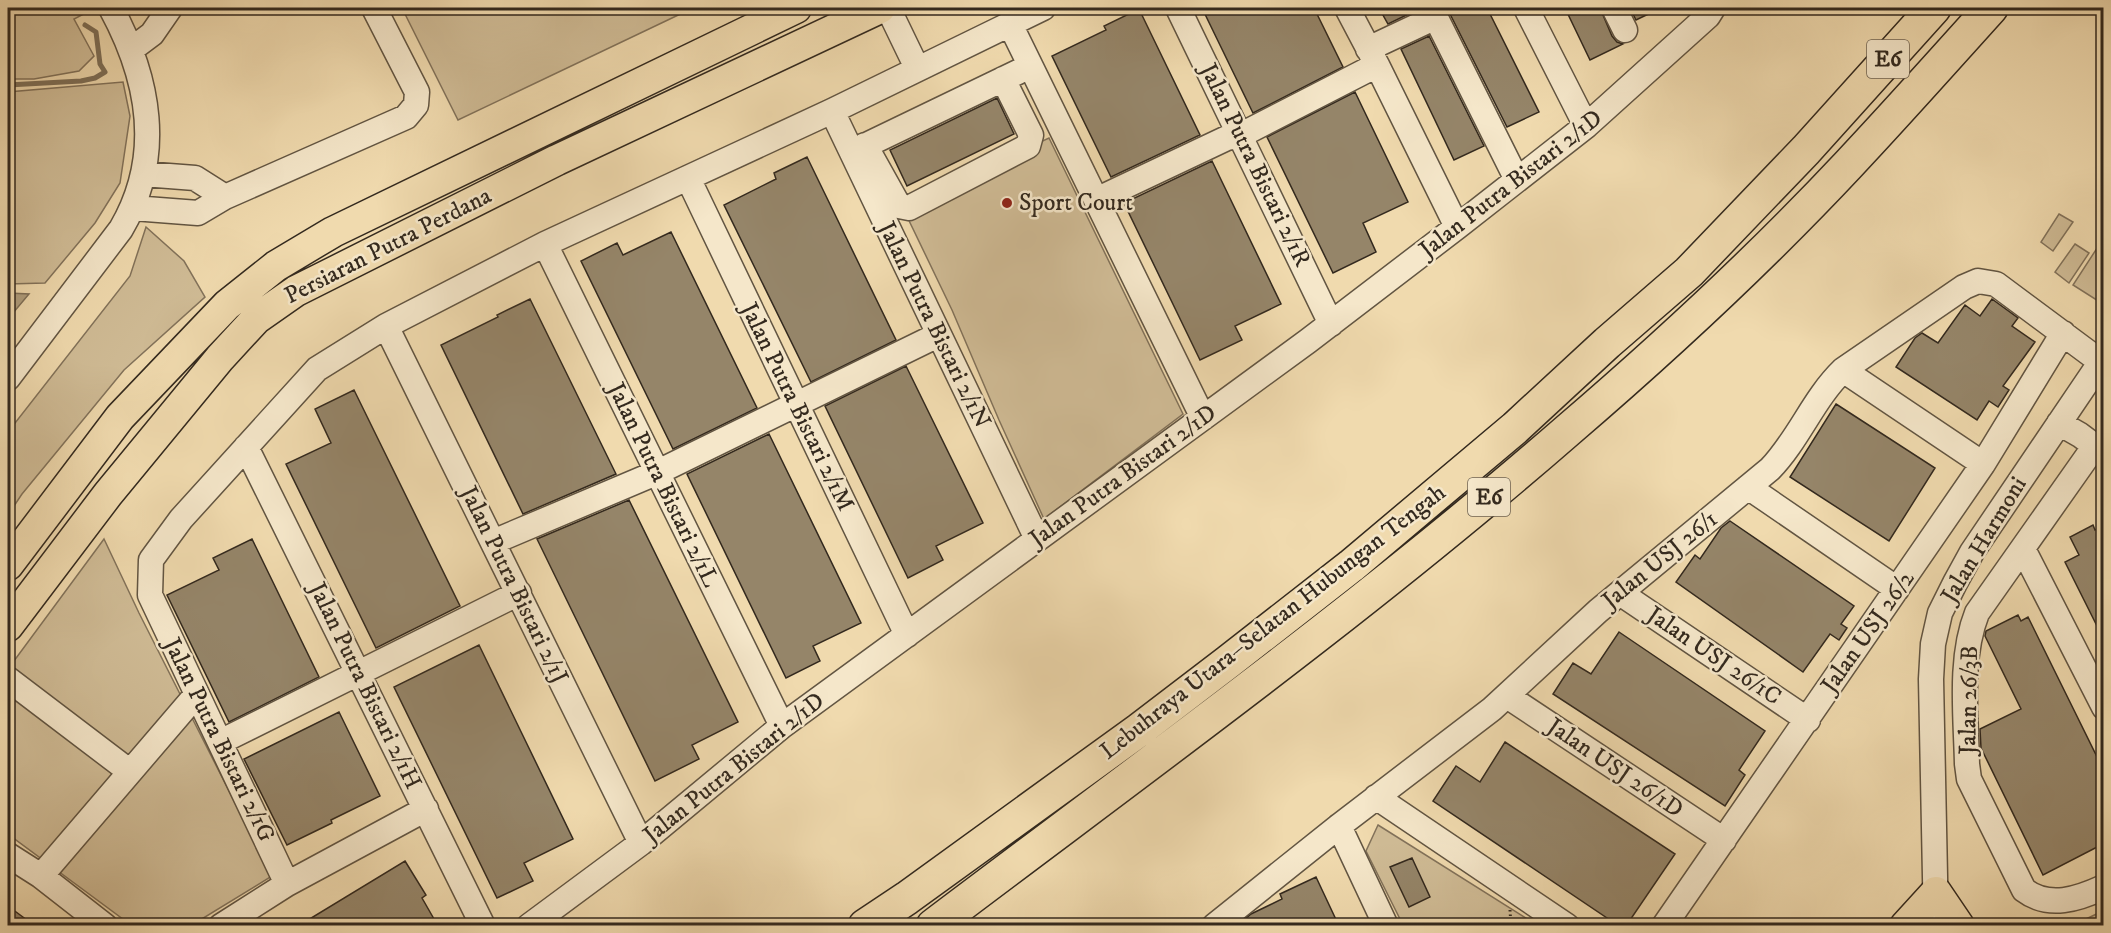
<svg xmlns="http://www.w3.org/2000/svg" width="2111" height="933" viewBox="0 0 2111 933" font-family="'IM FELL DW Pica',serif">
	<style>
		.green { fill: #d0bc96; stroke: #82725a; stroke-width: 1.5 }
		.water { fill: #b09e7d; stroke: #7e6f57; stroke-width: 1.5 }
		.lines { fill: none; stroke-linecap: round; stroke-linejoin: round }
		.stream { stroke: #7e6f57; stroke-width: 5 }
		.building { fill: #958569; stroke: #33291e; stroke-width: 1.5 }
		.minor-casing { stroke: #625542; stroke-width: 27 }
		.major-casing { stroke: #33291e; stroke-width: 33 }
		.highway-casing { stroke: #33291e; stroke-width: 36 }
		.path { stroke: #33291e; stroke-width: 3; stroke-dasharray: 1.5 3; stroke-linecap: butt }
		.minor { stroke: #f5e7ca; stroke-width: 24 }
		.major { stroke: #f0daae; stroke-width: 30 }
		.highway { stroke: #f0daae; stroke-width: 33 }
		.poi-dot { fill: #8f2418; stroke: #f5e7ca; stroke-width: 2 }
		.labels { text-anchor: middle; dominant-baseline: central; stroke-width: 5; stroke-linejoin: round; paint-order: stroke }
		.shield { fill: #f5e7ca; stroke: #6d6252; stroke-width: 1.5 }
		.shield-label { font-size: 22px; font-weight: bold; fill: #33291e }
		.street-label { font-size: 24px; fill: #33291e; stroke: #f5e7ca }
		.poi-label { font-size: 24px; fill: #33291e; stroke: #f5e7ca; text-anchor: start }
	</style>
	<rect width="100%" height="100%" fill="#f0daae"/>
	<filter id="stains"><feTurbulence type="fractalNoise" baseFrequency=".00333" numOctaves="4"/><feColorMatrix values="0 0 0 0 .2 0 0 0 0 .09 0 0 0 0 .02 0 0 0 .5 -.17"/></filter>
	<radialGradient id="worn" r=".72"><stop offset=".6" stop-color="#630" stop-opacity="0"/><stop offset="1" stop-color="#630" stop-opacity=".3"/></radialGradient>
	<path class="green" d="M8,8H95L74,19L94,56L79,71L34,79H8Z
		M402,8H548L551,13L563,8H693L458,120Z
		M123,82L130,116L120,183L95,223L45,283L8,284V92Z
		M1049,138L1183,414L1044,519L999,420L952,310L902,206Z
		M2059,214L2073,222L2053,251L2041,242Z
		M146,227L184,261L205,297L124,370L22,494L8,515V432L130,276Z
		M2103,239L2104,303L2103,304L2073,285Z
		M2075,244L2089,253L2069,283L2055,272Z
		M104,539L139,613L272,876L192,925H131L8,834V669Z
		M1378,825L1537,925H1403L1366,851Z
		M2103,911V925H2073Z"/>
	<path class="water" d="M8,293L29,294L8,319Z"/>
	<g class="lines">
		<path class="stream" d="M8,85L81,81L95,78L105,72L100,64L96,32L85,25"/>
	</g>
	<path class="building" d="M1202,8H1314L1343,67L1253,113Z
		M1379,8H1417V10L1388,24Z
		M1447,8H1487L1539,112L1507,127Z
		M1565,8H1600L1612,36L1617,42L1623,44L1590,60Z
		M1630,8H1661L1636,20Z
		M1139,9L1200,135L1111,177L1052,56L1106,30L1104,26Z
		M1429,36L1484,146L1454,160L1401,49Z
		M1355,92L1408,202L1363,223L1376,252L1333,273L1267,137Z
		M997,98L1014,134L907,186L890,150Z
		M807,157L896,340L811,382L724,205L776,179L774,173Z
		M1212,161L1281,304L1235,326L1242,340L1200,360L1124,203Z
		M671,232L757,408L673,449L581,261L617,243L623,255Z
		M530,299L616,474L523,514L441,345L498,317L497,315Z
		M1992,299L2018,318L2012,326L2035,342L2003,386L2009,390L1998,407L1989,401L1977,420L1896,367L1915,338L1922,333L1938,343L1965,305L1980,316Z
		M906,366L983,523L936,546L943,560L908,578L825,406Z
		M354,390L460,606L376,648L286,464L331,443L315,409Z
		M1836,404L1935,468L1889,541L1790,477Z
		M769,434L861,623L813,646L820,661L786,678L687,474Z
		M629,500L738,722L692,745L699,759L655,781L537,539Z
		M1730,521L1854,606L1841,624L1847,628L1839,640L1830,634L1803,672L1676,582L1695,555L1700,559L1721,528Z
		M2093,525L2095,530L2103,526V638L2065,562L2079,555L2070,537Z
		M252,539L319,677L229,722L167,595L219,570L213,558Z
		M2018,615L2021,621L2028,617L2103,769V844L2043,875L1981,748L1980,729L2021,709L1985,636L1986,631Z
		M1619,632L1765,731L1739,770L1745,775L1725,806L1553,694L1573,663L1591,674Z
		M479,645L573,839L524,863L533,881L497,898L394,687Z
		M339,712L380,796L331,820L332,823L287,845L244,759Z
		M1505,742L1675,854L1626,926H1619L1433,801L1456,766L1480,782Z
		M1412,858L1430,897L1409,907L1390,867Z
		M405,861L426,895L422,898L438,926H298Z
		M1316,877L1339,926H1237L1251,914L1282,899L1280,894Z
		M8,906L35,926H8Z"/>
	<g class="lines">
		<defs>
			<path id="minor" d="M888,8L917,68
				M1178,8L1331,324
				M1347,8L1377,65L1457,227
				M1431,8L1517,180
				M1526,8L1586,126
				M1614,8L1625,30
				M1010,24L1203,418
				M132,49L152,34L170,8
				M1368,49L1436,17
				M832,111L1037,539
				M865,145L899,206L909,208L1028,146L1031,135L1003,79
				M852,152L1018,72
				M143,174L195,178L225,197
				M688,178L907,635
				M1096,200L1227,138L1241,135L1377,65
				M133,208L198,213L225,197L406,117L416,105L417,92L374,8
				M545,244L782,726
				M386,326L641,843
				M1843,370L1983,464
				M8,378L121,229C164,156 149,78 111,8
				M2059,423L2080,435L2104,453
				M246,447L483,926
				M2094,447L1977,613C1959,658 1966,716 1967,764L1969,779L2024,890C2049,909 2078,899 2104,887
				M1748,487L1897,589
				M493,542L656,473L938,335
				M2023,549L2104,707
				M1620,593L1808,720
				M8,679L129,771
				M1507,696L1724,840
				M220,742L519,593
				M1376,797L1567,926
				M1339,826L1386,926
				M8,855L41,876L105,926
				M41,876L196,695
				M287,884L150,595L151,560L181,519L317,369L386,326L545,244L832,111L1043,8
				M221,926L287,884L426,809
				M529,926L641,843L782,726L1308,341L1457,227L1586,126L1708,16L1713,8
				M1214,926L1339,826L1492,709L1598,611L1770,469C1799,439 1813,399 1843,370L1964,287L1978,281L1996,284L2101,362
				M1664,926L1983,464L2063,333
				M1936,926L1931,679L1933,644L1940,613L1955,583L1972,552L2104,357"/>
			<path id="major" d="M8,565L120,417L227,305L276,266L333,232L796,8
				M8,626L108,494L220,358L256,319L296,291L557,160L880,8
				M1905,926L1936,892L1959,926"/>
			<path id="highway" d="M865,926L907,898L1139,730L1228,662L1351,566L1515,428L1607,343L1689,272L1806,150L1934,8
				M933,926C1147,764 1365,607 1567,431C1665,347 1761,258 1849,164C1897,113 1944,60 1991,8"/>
		</defs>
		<use href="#minor" class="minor-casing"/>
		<use href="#major" class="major-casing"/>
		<use href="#highway" class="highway-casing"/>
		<path class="path" d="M1510,910L1511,926"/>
		<use href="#minor" class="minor"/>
		<use href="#major" class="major"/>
		<use href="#highway" class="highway"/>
	</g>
	<circle class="poi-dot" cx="1007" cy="203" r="6"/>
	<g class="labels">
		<g class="shield">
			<rect x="1867" y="40" width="42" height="38" rx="4.5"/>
			<rect x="1468" y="478" width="42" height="38" rx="4.5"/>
		</g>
		<g class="shield-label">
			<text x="1888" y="59">E6</text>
			<text x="1489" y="497">E6</text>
		</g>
		<g class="street-label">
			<text transform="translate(1255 165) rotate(64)">Jalan Putra Bistari 2/1R</text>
			<text transform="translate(1511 184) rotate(-38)">Jalan Putra Bistari 2/1D</text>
			<text transform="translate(388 246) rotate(-27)">Persiaran Putra Perdana</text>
			<text transform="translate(934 325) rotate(64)">Jalan Putra Bistari 2/1N</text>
			<text transform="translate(797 407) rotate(64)">Jalan Putra Bistari 2/1M</text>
			<text transform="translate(1123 476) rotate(-36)">Jalan Putra Bistari 2/1D</text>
			<text transform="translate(663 485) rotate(64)">Jalan Putra Bistari 2/1L</text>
			<text transform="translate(1984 540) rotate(-59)">Jalan Harmoni</text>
			<text transform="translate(1660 560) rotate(-39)">Jalan USJ 26/1</text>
			<text transform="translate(514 585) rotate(64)">Jalan Putra Bistari 2/1J</text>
			<text transform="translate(1273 622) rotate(-38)">Lebuhraya Utara–Selatan Hubungan Tengah</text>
			<text transform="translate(1868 632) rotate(-55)">Jalan USJ 26/2</text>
			<text transform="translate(1714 656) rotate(34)">Jalan USJ 26/1C</text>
			<text transform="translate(365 686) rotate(64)">Jalan Putra Bistari 2/1H</text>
			<text transform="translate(1969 700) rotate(-89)">Jalan 26/3B</text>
			<text transform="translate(219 740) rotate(64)">Jalan Putra Bistari 2/1G</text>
			<text transform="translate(734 768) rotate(-39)">Jalan Putra Bistari 2/1D</text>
			<text transform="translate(1615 768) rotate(34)">Jalan USJ 26/1D</text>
		</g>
		<g class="poi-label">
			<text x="1019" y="203">Sport Court</text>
		</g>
	</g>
	<rect width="2111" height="933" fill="none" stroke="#f0daae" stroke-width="30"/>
	<rect x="9" y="9" width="2093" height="915" fill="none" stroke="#33291e" stroke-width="3"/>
	<rect x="15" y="15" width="2081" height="903" fill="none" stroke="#33291e" stroke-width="1.5"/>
	<rect width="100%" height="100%" filter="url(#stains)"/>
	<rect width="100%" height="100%" fill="url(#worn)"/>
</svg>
